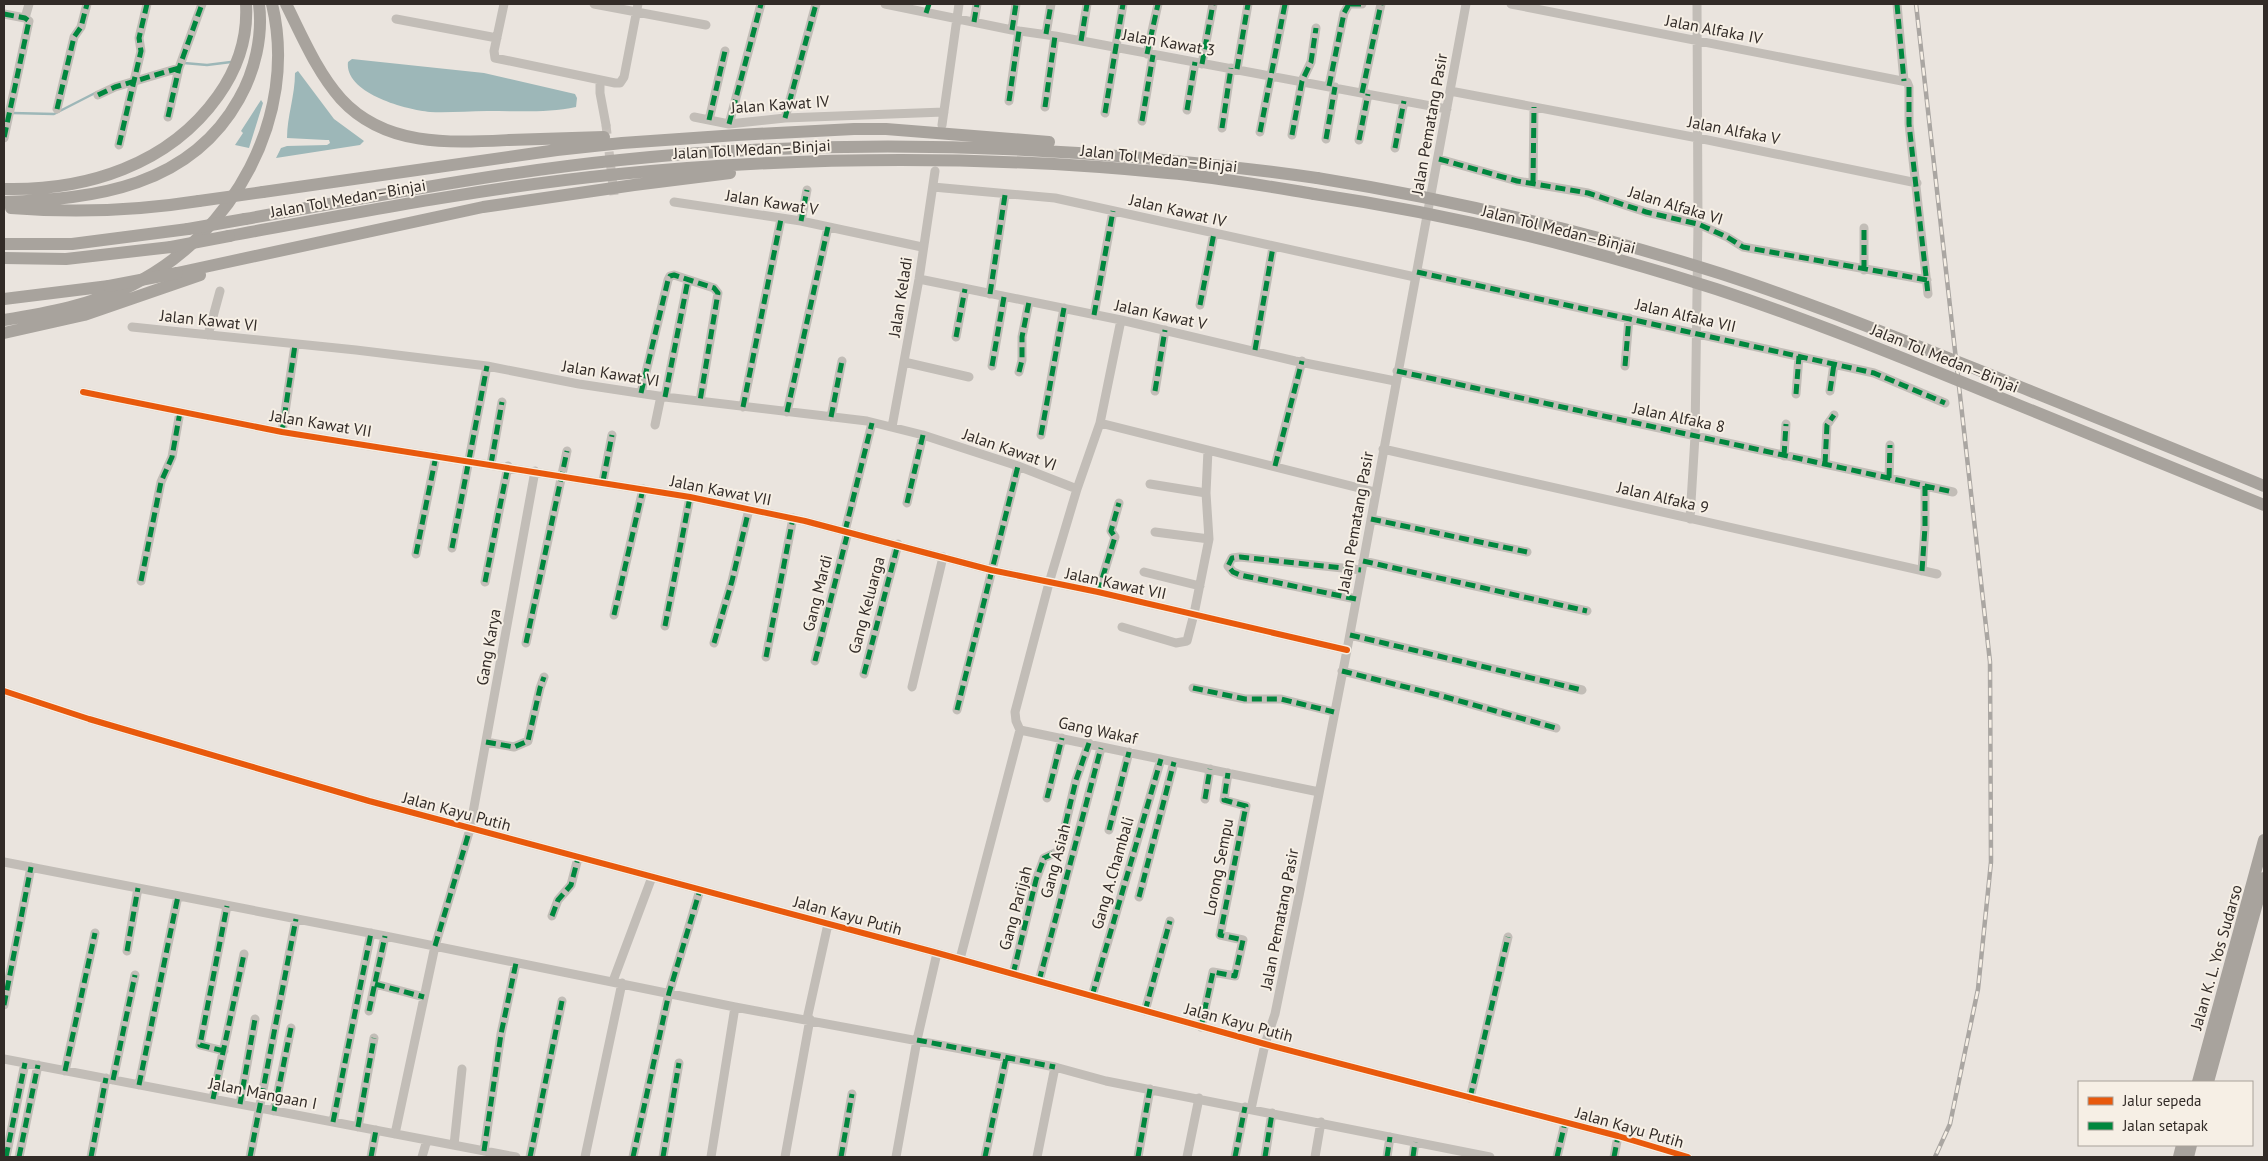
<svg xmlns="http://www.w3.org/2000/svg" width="2268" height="1161" viewBox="0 0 2268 1161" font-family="'PT Sans',sans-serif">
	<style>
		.water { fill: #9db7b8 }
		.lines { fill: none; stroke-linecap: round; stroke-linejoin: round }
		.stream { stroke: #9db7b8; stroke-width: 2.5 }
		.minor-tunnel { stroke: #c5bfb9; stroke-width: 9; stroke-dasharray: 9 4.5; stroke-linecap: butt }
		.minor { stroke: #c2bdb7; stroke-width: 9 }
		.highway { stroke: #a8a39d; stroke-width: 12 }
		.rail-casing { stroke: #aaa6a2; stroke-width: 4.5 }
		.rail { stroke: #f6efe5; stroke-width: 2.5; stroke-dasharray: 8; stroke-linecap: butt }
		.highway-bridge { stroke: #a8a39d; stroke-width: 12 }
		.quiet { stroke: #00873e; stroke-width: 5; stroke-dasharray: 10 5; stroke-linecap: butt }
		.cycleway-casing { stroke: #f6efe5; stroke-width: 9 }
		.cycleway { stroke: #e8590c; stroke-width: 6 }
		.labels { text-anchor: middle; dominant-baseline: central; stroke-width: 4; stroke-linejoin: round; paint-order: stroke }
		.street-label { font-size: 16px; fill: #322b27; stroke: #f6efe5 }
	</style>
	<rect width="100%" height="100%" fill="#eae4de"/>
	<path class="water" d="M352,59L484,73L575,94L577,98L576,107C548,113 516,111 487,111C468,111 449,113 430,112C406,110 344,93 348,62Z
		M298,71L334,119L364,141L360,145L276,158L281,148L287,146L327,145L330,143L329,140H326L287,138C287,116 295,96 295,73Z
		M261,100L263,103L249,148L235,145L243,133L241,131Z"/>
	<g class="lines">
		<path class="stream" d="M184,63L207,65L231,62
			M12,113L54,114L97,92"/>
		<path class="minor-tunnel" d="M606,125L614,195"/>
		<path class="minor" d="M504,4L494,51L495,58L615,83H620L624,77L638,4
			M594,4L706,25
			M885,4L1012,30L1055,36L1447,109
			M1351,4H1362
			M1511,4L1907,82L1909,87V124L1928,294
			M1897,4L1904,81
			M4,14L25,18L29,21L4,138
			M25,18L29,4
			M396,19L497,38
			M974,22L977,4
			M1012,30L1016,4
			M1046,34L1051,4
			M1081,41L1087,4
			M1147,54L1158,4
			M1202,64L1213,4
			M1237,69L1248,4
			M600,80V93L606,125
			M1329,86L1344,13L1349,4
			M1450,91L1698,138L1917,183
			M1362,93L1381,4
			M98,95L115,87L179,68
			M1009,101L1019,31
			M1045,107L1055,36
			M57,109L74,37L81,27L87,4
			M1187,110L1195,62
			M1105,113L1123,4
			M168,117L179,68L202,4
			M694,117L729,124L785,118L944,112
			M785,118L816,4
			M709,120L725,51
			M1142,121L1153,55
			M729,124L761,4
			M942,125L959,4
			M1222,128L1231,68
			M1260,132L1285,4
			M1292,135L1302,81L1311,62L1316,28
			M1326,139L1335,87
			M1359,140L1368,94
			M119,145L141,51L139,38L147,4
			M1395,148L1404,101
			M1439,159L1517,181L1588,193L1646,212L1698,224L1727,237L1743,247L1927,280
			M1533,183L1534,107
			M933,187L1055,198L1415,277
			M674,202L801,221L922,247
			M801,221L807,190
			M1864,270V228
			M1417,272L1874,373L1945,403
			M919,279L1121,320L1295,361L1395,381
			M990,294L1005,195
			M1200,305L1214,233
			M1094,315L1113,211
			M132,327L356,350L487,366L579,384L665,397L867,421L923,435L1018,466L1077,489
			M208,335L220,291
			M956,337L965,289
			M1255,350L1273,247
			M904,362L969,377
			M992,366L1004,297
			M1625,366L1629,318
			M1397,371L1953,492
			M1019,372L1022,360V337L1029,302
			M1155,391L1165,330
			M1830,391L1834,364
			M83,392L282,432L690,497L805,521L991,570L1098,592L1347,650
			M641,393L668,280L670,276L674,275L714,288L718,293L700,401
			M1796,394L1799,356
			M665,397L688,280
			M743,407L781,219
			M787,412L828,227
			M831,417L842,361
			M1100,423L1375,492
			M655,425L661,396
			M892,427L919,279L935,171
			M282,432L295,345
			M1041,435L1064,308
			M1383,449L1937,574
			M1784,456L1786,424
			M491,464L502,402
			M1825,464L1827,425L1834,415
			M1275,466L1302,361
			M1889,478L1890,445
			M603,481L612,435
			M1150,484L1206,493
			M907,503L923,435
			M1371,519L1527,552
			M1690,519L1695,436L1698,224L1697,4
			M845,531L872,423
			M1155,532L1209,539
			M452,548L487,366
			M416,554L436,456
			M1363,561L1587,611
			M1922,571L1925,527V486
			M1144,572L1200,586
			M141,581L161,482L172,457L180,412
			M485,582L508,466
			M1098,592L1115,537L1111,531L1119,503
			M1356,599L1240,575L1233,572L1228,566L1232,558L1240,557L1361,570
			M614,615L643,489
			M665,626L690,497
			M1122,627L1176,643L1187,641L1194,614L1209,539L1206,493L1208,450
			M1350,635L1582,690
			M526,643L567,451
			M714,643L732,581L749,509
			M766,657L793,518
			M815,661L848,532
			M1342,671L1442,696L1556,728
			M864,674L898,544
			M912,687L943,557
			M1193,688L1245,699H1281L1334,712
			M4,691L89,719L369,801L934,952L1265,1044L1618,1136L1688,1157
			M957,710L1018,466
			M1020,730L1016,721L1015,712L1049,583L1077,489L1100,423L1121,320
			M1020,730L1319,792
			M486,742L514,747L528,741L540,688L544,677
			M1047,798L1062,738
			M1205,799L1210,769
			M1109,830L1129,752
			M4,862L385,936L735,1007L956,1048L1055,1067L1106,1081L1490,1157
			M1139,897L1174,762
			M552,916L558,900L571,885L578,858
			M127,951L138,888
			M960,959L1020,730
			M1013,974L1036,880L1044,858L1059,851L1076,780L1089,743
			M613,981L652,877
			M1039,981L1101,748
			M375,984L424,997
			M1092,996L1161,759
			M4,1005L31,867
			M369,1011L385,936
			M1145,1011L1170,921
			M807,1019L828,924
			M1201,1027L1213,972L1235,976L1243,940L1220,935L1246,806L1224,800L1228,773
			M224,1051L200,1045L227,906
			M4,1059L516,1157
			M65,1071L95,933
			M113,1080L135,975
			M139,1085L178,896
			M1470,1098L1508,937
			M213,1099L244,954
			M240,1104L255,1019
			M1251,1109L1265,1044L1275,1014L1299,896L1347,650L1466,4
			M274,1111L291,1028
			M333,1122L371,933
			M358,1127L374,1038
			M395,1134L435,946L470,829L535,471
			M454,1145L462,1069
			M484,1151L501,1034L516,963
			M6,1157L25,1063
			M19,1157L38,1065
			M91,1157L106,1078
			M250,1157L296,919
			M371,1157L376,1130
			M422,1157L427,1140
			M530,1157L562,1001
			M585,1157L622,983
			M633,1157L669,993L700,890
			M663,1157L679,1063
			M711,1157L735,1007
			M785,1157L810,1019
			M841,1157L852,1094
			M896,1157L917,1040L937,953
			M985,1157L1006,1058
			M1037,1157L1055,1067
			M1138,1157L1150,1089
			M1187,1157L1199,1098
			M1235,1157L1245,1107
			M1265,1157L1272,1113
			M1315,1157L1321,1122
			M1387,1157L1390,1137
			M1413,1157L1415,1142
			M1557,1157L1565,1123
			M1614,1157L1618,1136"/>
		<path class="highway" d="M286,4C302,36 317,72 341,99C385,147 450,143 509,140C540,139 572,138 604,137
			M4,189C86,191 169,165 218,96C238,68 248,38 246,4
			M263,192L557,150L622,143L737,135L854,129H886L1049,142
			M4,202C95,199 190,187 239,99C255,71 263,36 259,4
			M11,208C74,213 136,211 199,201
			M245,219C370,197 494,173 620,160C853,136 1086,145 1317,178
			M229,236C359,212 488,187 619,174C801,156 986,155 1168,173C1217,177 1266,186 1314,194
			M4,244H72L188,229
			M4,258L66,259L171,247
			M177,273L483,207L634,185L730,173
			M4,299L109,286
			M4,320C48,313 91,305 132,285C233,235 299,116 272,4
			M4,333L84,315L200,275
			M2198,1082L2264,840
			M2208,1082L2264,878
			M2179,1157L2182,1145
			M2188,1157L2191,1145"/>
		<defs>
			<path id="rail" d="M1916,4L1990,662L1991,862L1978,989L1950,1124L1935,1157"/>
		</defs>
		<use href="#rail" class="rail-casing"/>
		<use href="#rail" class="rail"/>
		<path class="highway-bridge" d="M1317,178C1454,200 1590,232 1722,274C1808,302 1892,336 1976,369C2072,408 2168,446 2264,486
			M1314,194C1450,214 1585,247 1716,289C1807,319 1896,355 1984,391C2078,429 2171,467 2264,505
			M199,201L263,192
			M188,229L245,219
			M171,247L229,236
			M109,286L177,273"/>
		<path class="quiet" d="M1351,4H1362
			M1897,4L1904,81
			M926,13L929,4
			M4,14L25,18L29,21L4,138
			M974,22L977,4
			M1012,30L1016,4
			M1046,34L1051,4
			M1081,41L1087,4
			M1147,54L1158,4
			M1202,64L1213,4
			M1237,69L1248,4
			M1329,86L1344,13L1349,4
			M1909,87V124L1928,294
			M1362,93L1381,4
			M98,95L115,87L179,68
			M1009,101L1019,31
			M1045,107L1055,36
			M57,109L74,37L81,27L87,4
			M1187,110L1195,62
			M1105,113L1123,4
			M168,117L179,68L202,4
			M785,118L816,4
			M709,120L725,51
			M1142,121L1153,55
			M729,124L761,4
			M1222,128L1231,68
			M1260,132L1285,4
			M1292,135L1302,81L1311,62L1316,28
			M1326,139L1335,87
			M1359,140L1368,94
			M119,145L141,51L139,38L147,4
			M1395,148L1404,101
			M1439,159L1517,181L1588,193L1646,212L1698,224L1727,237L1743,247L1927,280
			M1533,183L1534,107
			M801,221L807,190
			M1864,270V228
			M1417,272L1874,373L1945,403
			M990,294L1005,195
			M1200,305L1214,233
			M1094,315L1113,211
			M956,337L965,289
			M1255,350L1273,247
			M992,366L1004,297
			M1625,366L1629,318
			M1397,371L1953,492
			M1019,372L1022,360V337L1029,302
			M1155,391L1165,330
			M1830,391L1834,364
			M641,393L668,280L670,276L674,275L714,288L718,293L700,401
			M1796,394L1799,356
			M665,397L688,280
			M743,407L781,219
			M787,412L828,227
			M831,417L842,361
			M282,432L295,345
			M1041,435L1064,308
			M1784,456L1786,424
			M491,464L502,402
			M1825,464L1827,425L1834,415
			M1275,466L1302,361
			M1889,478L1890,445
			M603,481L612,435
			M907,503L923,435
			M1371,519L1527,552
			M845,531L872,423
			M452,548L487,366
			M416,554L436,456
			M1363,561L1587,611
			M1922,571L1925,527V486
			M141,581L161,482L172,457L180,412
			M485,582L508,466
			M1098,592L1115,537L1111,531L1119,503
			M1356,599L1240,575L1233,572L1228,566L1232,558L1240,557L1361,570
			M614,615L643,489
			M665,626L690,497
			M1350,635L1582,690
			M526,643L567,451
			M714,643L732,581L749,509
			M766,657L793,518
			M815,661L848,532
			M1342,671L1442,696L1556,728
			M864,674L898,544
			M1193,688L1245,699H1281L1334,712
			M957,710L1018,466
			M486,742L514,747L528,741L540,688L544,677
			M1047,798L1062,738
			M1205,799L1210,769
			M1109,830L1129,752
			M1139,897L1174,762
			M552,916L558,900L571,885L578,858
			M435,946L470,829
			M127,951L138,888
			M1013,974L1036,880L1044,858L1059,851L1076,780L1089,743
			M1039,981L1101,748
			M375,984L424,997
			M1092,996L1161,759
			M4,1005L31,867
			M369,1011L385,936
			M1145,1011L1170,921
			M1201,1027L1213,972L1235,976L1243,940L1220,935L1246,806L1224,800L1228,773
			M917,1040L1055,1067
			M224,1051L200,1045L227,906
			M65,1071L95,933
			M113,1080L135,975
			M139,1085L178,896
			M1470,1098L1508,937
			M213,1099L244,954
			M240,1104L255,1019
			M274,1111L291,1028
			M333,1122L371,933
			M358,1127L374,1038
			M484,1151L501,1034L516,963
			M6,1157L25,1063
			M19,1157L38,1065
			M91,1157L106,1078
			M250,1157L296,919
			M371,1157L376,1130
			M530,1157L562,1001
			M633,1157L669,993L700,890
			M663,1157L679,1063
			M841,1157L852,1094
			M985,1157L1006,1058
			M1138,1157L1150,1089
			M1235,1157L1245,1107
			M1265,1157L1272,1113
			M1387,1157L1390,1137
			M1413,1157L1415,1142
			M1557,1157L1565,1123
			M1614,1157L1618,1136"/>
		<defs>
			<path id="cycleway" d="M83,392L282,432L690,497L805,521L991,570L1098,592L1347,650
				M4,691L89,719L369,801L934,952L1265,1044L1618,1136L1688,1157"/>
		</defs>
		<use href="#cycleway" class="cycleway-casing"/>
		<use href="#cycleway" class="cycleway"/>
	</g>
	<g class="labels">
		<g class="street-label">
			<text transform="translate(1714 29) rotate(11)">Jalan Alfaka IV</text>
			<text transform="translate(1169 42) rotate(10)">Jalan Kawat 3</text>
			<text transform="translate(780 104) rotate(-4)">Jalan Kawat IV</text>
			<text transform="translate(1429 124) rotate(-80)">Jalan Pematang Pasir</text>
			<text transform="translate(1734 130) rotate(11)">Jalan Alfaka V</text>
			<text transform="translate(752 149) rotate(-3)">Jalan Tol Medan–Binjai</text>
			<text transform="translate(1159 158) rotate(6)">Jalan Tol Medan–Binjai</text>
			<text transform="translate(348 198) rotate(-10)">Jalan Tol Medan–Binjai</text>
			<text transform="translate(772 202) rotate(9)">Jalan Kawat V</text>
			<text transform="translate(1676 205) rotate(17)">Jalan Alfaka VI</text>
			<text transform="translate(1178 210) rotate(13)">Jalan Kawat IV</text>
			<text transform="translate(1559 229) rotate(14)">Jalan Tol Medan–Binjai</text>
			<text transform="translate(900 297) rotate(-81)">Jalan Keladi</text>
			<text transform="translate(1161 314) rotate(12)">Jalan Kawat V</text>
			<text transform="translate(1686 315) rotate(13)">Jalan Alfaka VII</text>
			<text transform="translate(209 320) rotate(6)">Jalan Kawat VI</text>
			<text transform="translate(1945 358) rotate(22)">Jalan Tol Medan–Binjai</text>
			<text transform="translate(611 373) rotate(9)">Jalan Kawat VI</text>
			<text transform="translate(1679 417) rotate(12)">Jalan Alfaka 8</text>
			<text transform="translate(321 423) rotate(9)">Jalan Kawat VII</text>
			<text transform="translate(1010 449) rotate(19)">Jalan Kawat VI</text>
			<text transform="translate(721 490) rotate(11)">Jalan Kawat VII</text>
			<text transform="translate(1663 497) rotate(13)">Jalan Alfaka 9</text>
			<text transform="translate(1355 522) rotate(-80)">Jalan Pematang Pasir</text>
			<text transform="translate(1116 583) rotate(12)">Jalan Kawat VII</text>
			<text transform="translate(817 593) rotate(-76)">Gang Mardi</text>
			<text transform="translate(866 605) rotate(-75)">Gang Keluarga</text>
			<text transform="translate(488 647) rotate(-80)">Gang Karya</text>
			<text transform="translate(1098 730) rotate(12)">Gang Wakaf</text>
			<text transform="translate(457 811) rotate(15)">Jalan Kayu Putih</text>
			<text transform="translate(1055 861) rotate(-75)">Gang Asiah</text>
			<text transform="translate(1218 867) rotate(-79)">Lorong Sempu</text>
			<text transform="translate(1112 873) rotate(-74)">Gang A.Chambali</text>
			<text transform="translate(1015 908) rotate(-75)">Gang Parijah</text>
			<text transform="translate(848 915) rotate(15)">Jalan Kayu Putih</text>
			<text transform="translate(1279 919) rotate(-79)">Jalan Pematang Pasir</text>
			<text transform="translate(2216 957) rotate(-74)">Jalan K. L. Yos Sudarso</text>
			<text transform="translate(1239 1022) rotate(15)">Jalan Kayu Putih</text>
			<text transform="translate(263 1093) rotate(11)">Jalan Mangaan I</text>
			<text transform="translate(1630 1127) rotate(16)">Jalan Kayu Putih</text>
		</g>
	</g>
	<rect width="2268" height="1161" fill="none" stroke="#322b27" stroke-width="10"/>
	<rect x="2078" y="1081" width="175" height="65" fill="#f6efe5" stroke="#a8a199"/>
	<rect x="2088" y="1097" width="25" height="8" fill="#e8590c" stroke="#a8a199"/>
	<text x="2123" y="1106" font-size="15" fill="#322b27">Jalur sepeda</text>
	<rect x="2088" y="1122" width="25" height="8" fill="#00873e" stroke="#a8a199"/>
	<text x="2123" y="1131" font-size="15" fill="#322b27">Jalan setapak</text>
</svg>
